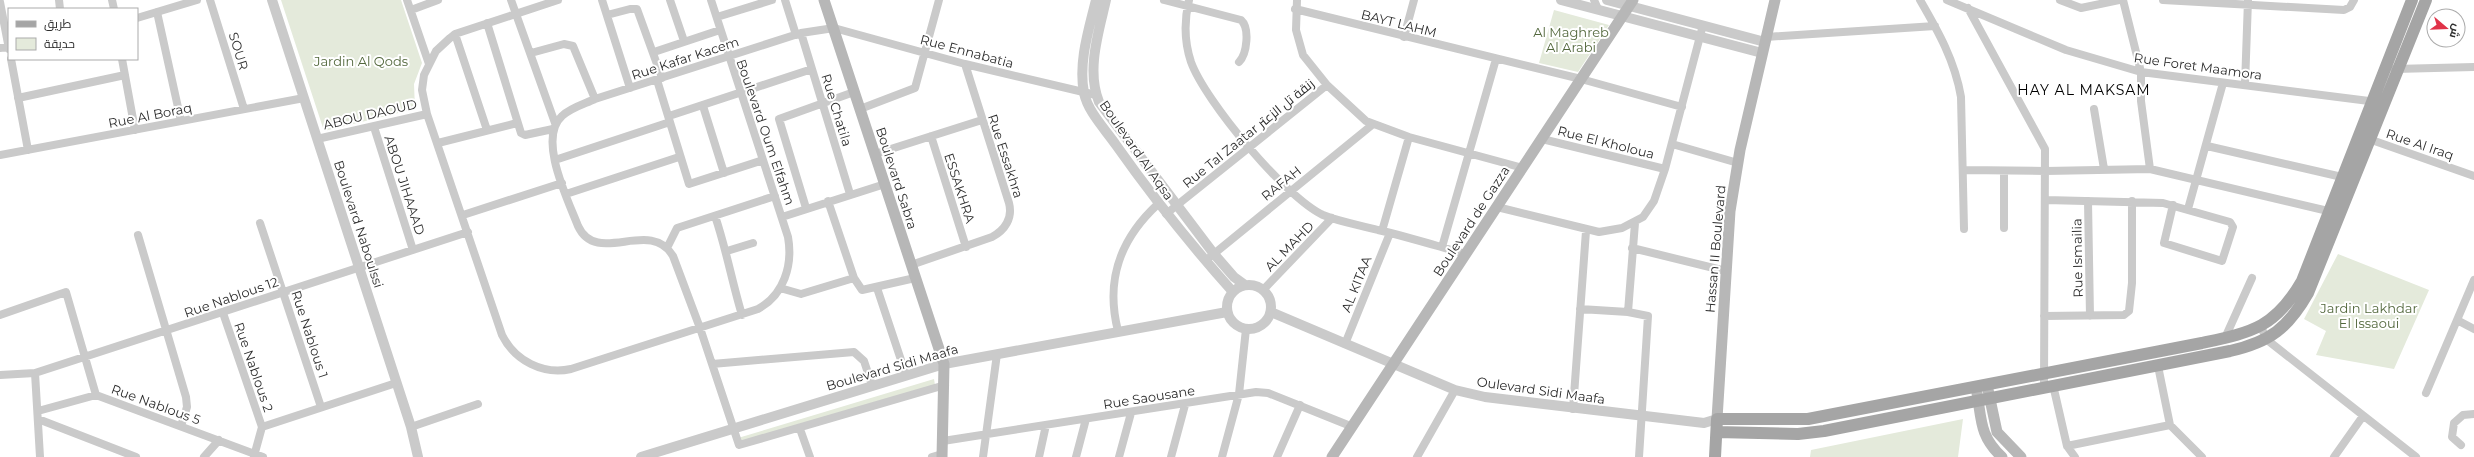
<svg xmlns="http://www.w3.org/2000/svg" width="2474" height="457" viewBox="0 0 2474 457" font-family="Montserrat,Cairo,sans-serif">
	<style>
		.green { fill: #e4eadb }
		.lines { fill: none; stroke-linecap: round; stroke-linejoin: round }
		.minor { stroke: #cacaca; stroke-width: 8 }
		.tertiary { stroke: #cacaca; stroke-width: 10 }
		.secondary { stroke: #b7b7b7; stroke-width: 11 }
		.primary { stroke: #a5a5a5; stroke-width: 12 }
		.labels { text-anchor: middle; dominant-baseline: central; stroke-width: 4; stroke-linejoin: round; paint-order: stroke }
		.street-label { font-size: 13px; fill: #2d2d2d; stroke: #fff }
		.park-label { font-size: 13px; fill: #52673c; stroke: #fff }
		.neighbourhood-label { font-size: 14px; letter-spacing: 1px; fill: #000; stroke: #fff }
	</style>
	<rect width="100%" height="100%" fill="#fff"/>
	<path class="green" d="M281,0H401L422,63L414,84L415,109L324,131Z
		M1554,10L1609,25L1578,72L1539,63Z
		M2338,254L2429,290L2394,369L2316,355L2326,331L2304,319Z
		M934,379L935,385L740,444L738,438Z
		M1963,419L1958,457H1810L1811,450Z"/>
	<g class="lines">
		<path class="minor" d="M59,0L60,9
			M112,0L114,9
			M210,0L244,109
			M407,0L429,64
			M511,0L555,123
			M558,0L455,34L450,38L436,51L424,75L422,90L427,114L502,335C515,361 543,375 571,369L758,309C784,295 793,265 788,237L711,0
			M602,0L630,88
			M670,0L684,41
			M785,0L796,35
			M1164,0L1241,20C1250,28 1247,54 1239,62
			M1189,0C1184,21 1184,41 1191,62C1205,101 1286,198 1323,215C1340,222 1360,225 1378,230C1408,237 1437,246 1466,254
			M1297,0L1296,30L1303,55L1327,85L1366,121L1409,137L1523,168
			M1594,0L1598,9
			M1920,0C1938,31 1955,61 1961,97L1964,229
			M1947,0L2066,50L2141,72L2377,102
			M2060,0L2081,8L2119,0
			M2123,0L2141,72V101L2150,169
			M2163,0L2344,10L2350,7L2354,0
			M0,2L9,49
			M1968,8L2045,149L2044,387
			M1295,9L1581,79L1682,107
			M411,10L438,0
			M157,12L181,121
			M607,15L630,9H637L662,78
			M717,17L772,0
			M137,18L197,0
			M487,23L521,133L525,135L553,129
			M801,33L850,194
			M455,34L487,130
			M1404,37L1414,0
			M1766,37L1935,26
			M0,48L9,47
			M654,52L720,30
			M531,53L564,44L573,46L595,99
			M11,59L28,150
			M122,59L135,130
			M2395,69L2474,67
			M657,80L689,184L763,160
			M2245,85L2248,0
			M18,98L125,75
			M703,106L724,173
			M860,109L915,88L939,0
			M2094,109L2104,169
			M669,116L812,69
			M374,127L413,250
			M931,136L966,247
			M2366,138L2474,176
			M317,139L427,114
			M1542,139L1665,169
			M438,143L517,123
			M1672,144L1738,163
			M2207,146L2342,177
			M875,154L982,120
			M0,155L304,98
			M555,160L670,122
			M1963,170L2046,171L2150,169L2328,211
			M2004,171V228
			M566,194L679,157
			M2046,200L2163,203L2230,222L2233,227L2222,261L2164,243L2173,205
			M828,201L854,278L862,290L915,278
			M2088,201L2090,316
			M1497,207L1599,232L1622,228L1643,217L1654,201L1665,169L1703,25
			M806,208L779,119L854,92
			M2188,209L2223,83
			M1166,214L1327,85
			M463,215L562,183
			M715,216C726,248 732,282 742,315
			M782,217L885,184
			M260,223L321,407
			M1382,231L1409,137
			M138,235L186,397L187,407L181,426
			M1442,247L1496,59
			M667,248L677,228L775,196
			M1632,248L1726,271
			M727,251L753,243
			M1210,257L1372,125
			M911,265L992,237C1005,230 1013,218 1009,203L965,64
			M780,288L801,294L854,278
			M877,288L906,375
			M1263,290L1332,218
			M1580,309L1628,312L1648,316L1639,457
			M1628,312L1635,223
			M223,313L262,427L254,456
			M0,315L66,292L96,395
			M2044,316L2124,315L2129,311L2132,283V201
			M2457,320L2474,329
			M2261,326L2266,339L2416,457
			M1118,331C1105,280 1120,239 1158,204
			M2225,338L2252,278
			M1345,344L1390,233
			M712,364L854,352L864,361L872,385
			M2158,366L2170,425L2202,457
			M35,373L40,457
			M0,375L35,373L468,232
			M945,385L739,445L700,328L673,256C650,217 597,267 578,226C568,200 537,138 562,116C570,108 584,104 595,99L801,33L834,28L965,64L1096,95
			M2053,385L2067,446L2075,457
			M2426,393L2474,280
			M1573,409L1586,231
			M38,411L96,395L263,457
			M38,419L136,457
			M262,427L396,383
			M411,427L478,404
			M800,429L810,457
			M943,441L1256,392L1268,393L1353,427
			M2461,445L2452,437L2454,423L2463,415L2474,414
			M2067,446L2170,425
			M204,457L219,440
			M932,457L942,454
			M983,457L997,354
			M1039,457L1046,425
			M1076,457L1086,419
			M1119,457L1131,413
			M1171,457L1185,405
			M1222,457L1239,394L1246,329
			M1277,457L1300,405
			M1417,457L1455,390
			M2334,457L2363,416"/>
		<path class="tertiary" d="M272,0L411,427L418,457
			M1096,0C1089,29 1078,62 1084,93C1088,112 1105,129 1116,145C1152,196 1191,245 1233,292
			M1106,0C1099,31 1086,70 1099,102L1214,254L1234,277L1245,285
			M1561,0L1762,53
			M1607,0L1765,42
			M1227 307a22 22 0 1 1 44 0a22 22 0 1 1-44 0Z
			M1271,312L1455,390L1485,397L1704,423L1717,419
			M641,457L944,364L1227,312"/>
		<path class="secondary" d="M824,0L944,364L942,457
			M1987,385L1997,432L2021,457
			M1976,388C1982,417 1978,435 2002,457
			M1717,419L1730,211L1740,150L1775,0
			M1332,457L1633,0"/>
		<path class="primary" d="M1717,432L1798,434L1824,431L2230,351C2270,342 2288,328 2308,293L2426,0
			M1715,457L1717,419H1808L2202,343C2252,332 2275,328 2302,281L2412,0"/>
	</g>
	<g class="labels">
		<g class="street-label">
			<text transform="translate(1399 23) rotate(14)">BAYT LAHM</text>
			<text transform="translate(239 51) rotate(73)">SOUR</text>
			<text transform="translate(967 51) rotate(15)">Rue Ennabatia</text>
			<text transform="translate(685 58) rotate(-18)">Rue Kafar Kacem</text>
			<text transform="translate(2198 66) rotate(8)">Rue Foret Maamora</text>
			<text transform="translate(837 110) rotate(73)">Rue Chatila</text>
			<text transform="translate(370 114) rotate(-13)">ABOU DAOUD</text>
			<text transform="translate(150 115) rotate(-11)">Rue Al Boraq</text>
			<text transform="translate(766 132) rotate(71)">Boulevard Oum Elfahm</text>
			<text transform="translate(1248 133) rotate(-39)">Rue Tal Zaatar زنقة تل الزعتر</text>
			<text transform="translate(1606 142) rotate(14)">Rue El Kholoua</text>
			<text transform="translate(2420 144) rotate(19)">Rue Al Iraq</text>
			<text transform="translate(1137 150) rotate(55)">Boulevard Al Aqsa</text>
			<text transform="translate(1006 156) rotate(72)">Rue Essakhra</text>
			<text transform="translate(897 178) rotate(72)">Boulevard Sabra</text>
			<text transform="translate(1281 183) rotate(-39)">RAFAH</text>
			<text transform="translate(405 185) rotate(72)">ABOU JIHAAAD</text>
			<text transform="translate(960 188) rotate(72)">ESSAKHRA</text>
			<text transform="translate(1471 221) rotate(-57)">Boulevard de Gazza</text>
			<text transform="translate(359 224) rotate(72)">Boulevard Naboulssi</text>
			<text transform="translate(1289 246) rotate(-46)">AL MAHD</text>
			<text transform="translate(1715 249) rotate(-85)">Hassan II Boulevard</text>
			<text transform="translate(2077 258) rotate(-91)">Rue Ismailia</text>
			<text transform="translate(1356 284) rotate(-68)">AL KITAA</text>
			<text transform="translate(231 297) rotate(-19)">Rue Nablous 12</text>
			<text transform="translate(310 334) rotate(72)">Rue Nablous 1</text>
			<text transform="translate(254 367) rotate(71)">Rue Nablous 2</text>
			<text transform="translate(892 367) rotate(-16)">Boulevard Sidi Maafa</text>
			<text transform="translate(1541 390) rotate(8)">Oulevard Sidi Maafa</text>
			<text transform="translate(1149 397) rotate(-9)">Rue Saousane</text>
			<text transform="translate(156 404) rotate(20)">Rue Nablous 5</text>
		</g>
		<g class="park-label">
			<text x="1571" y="32">Al Maghreb<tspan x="1571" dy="15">Al Arabi</tspan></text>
			<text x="361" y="61">Jardin Al Qods</text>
			<text x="2369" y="308">Jardin Lakhdar<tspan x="2369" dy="15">El Issaoui</tspan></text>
		</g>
		<g class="neighbourhood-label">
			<text x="2084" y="90">HAY AL MAKSAM</text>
		</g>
	</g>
	<rect x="8" y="8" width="130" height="52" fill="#ffffff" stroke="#ababab"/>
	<rect x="16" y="21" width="20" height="6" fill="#a5a5a5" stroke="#ababab"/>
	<text x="44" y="28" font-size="12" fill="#2d2d2d">طريق</text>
	<rect x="16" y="38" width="20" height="12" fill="#e4eadb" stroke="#ababab"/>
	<text x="44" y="48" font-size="12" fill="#2d2d2d">حديقة</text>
	<g transform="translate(2446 28) rotate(109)"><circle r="19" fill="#ffffff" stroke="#ababab"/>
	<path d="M0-3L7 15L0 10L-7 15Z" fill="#e03348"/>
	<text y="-6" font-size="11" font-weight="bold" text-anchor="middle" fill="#2d2d2d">ش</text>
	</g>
</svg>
